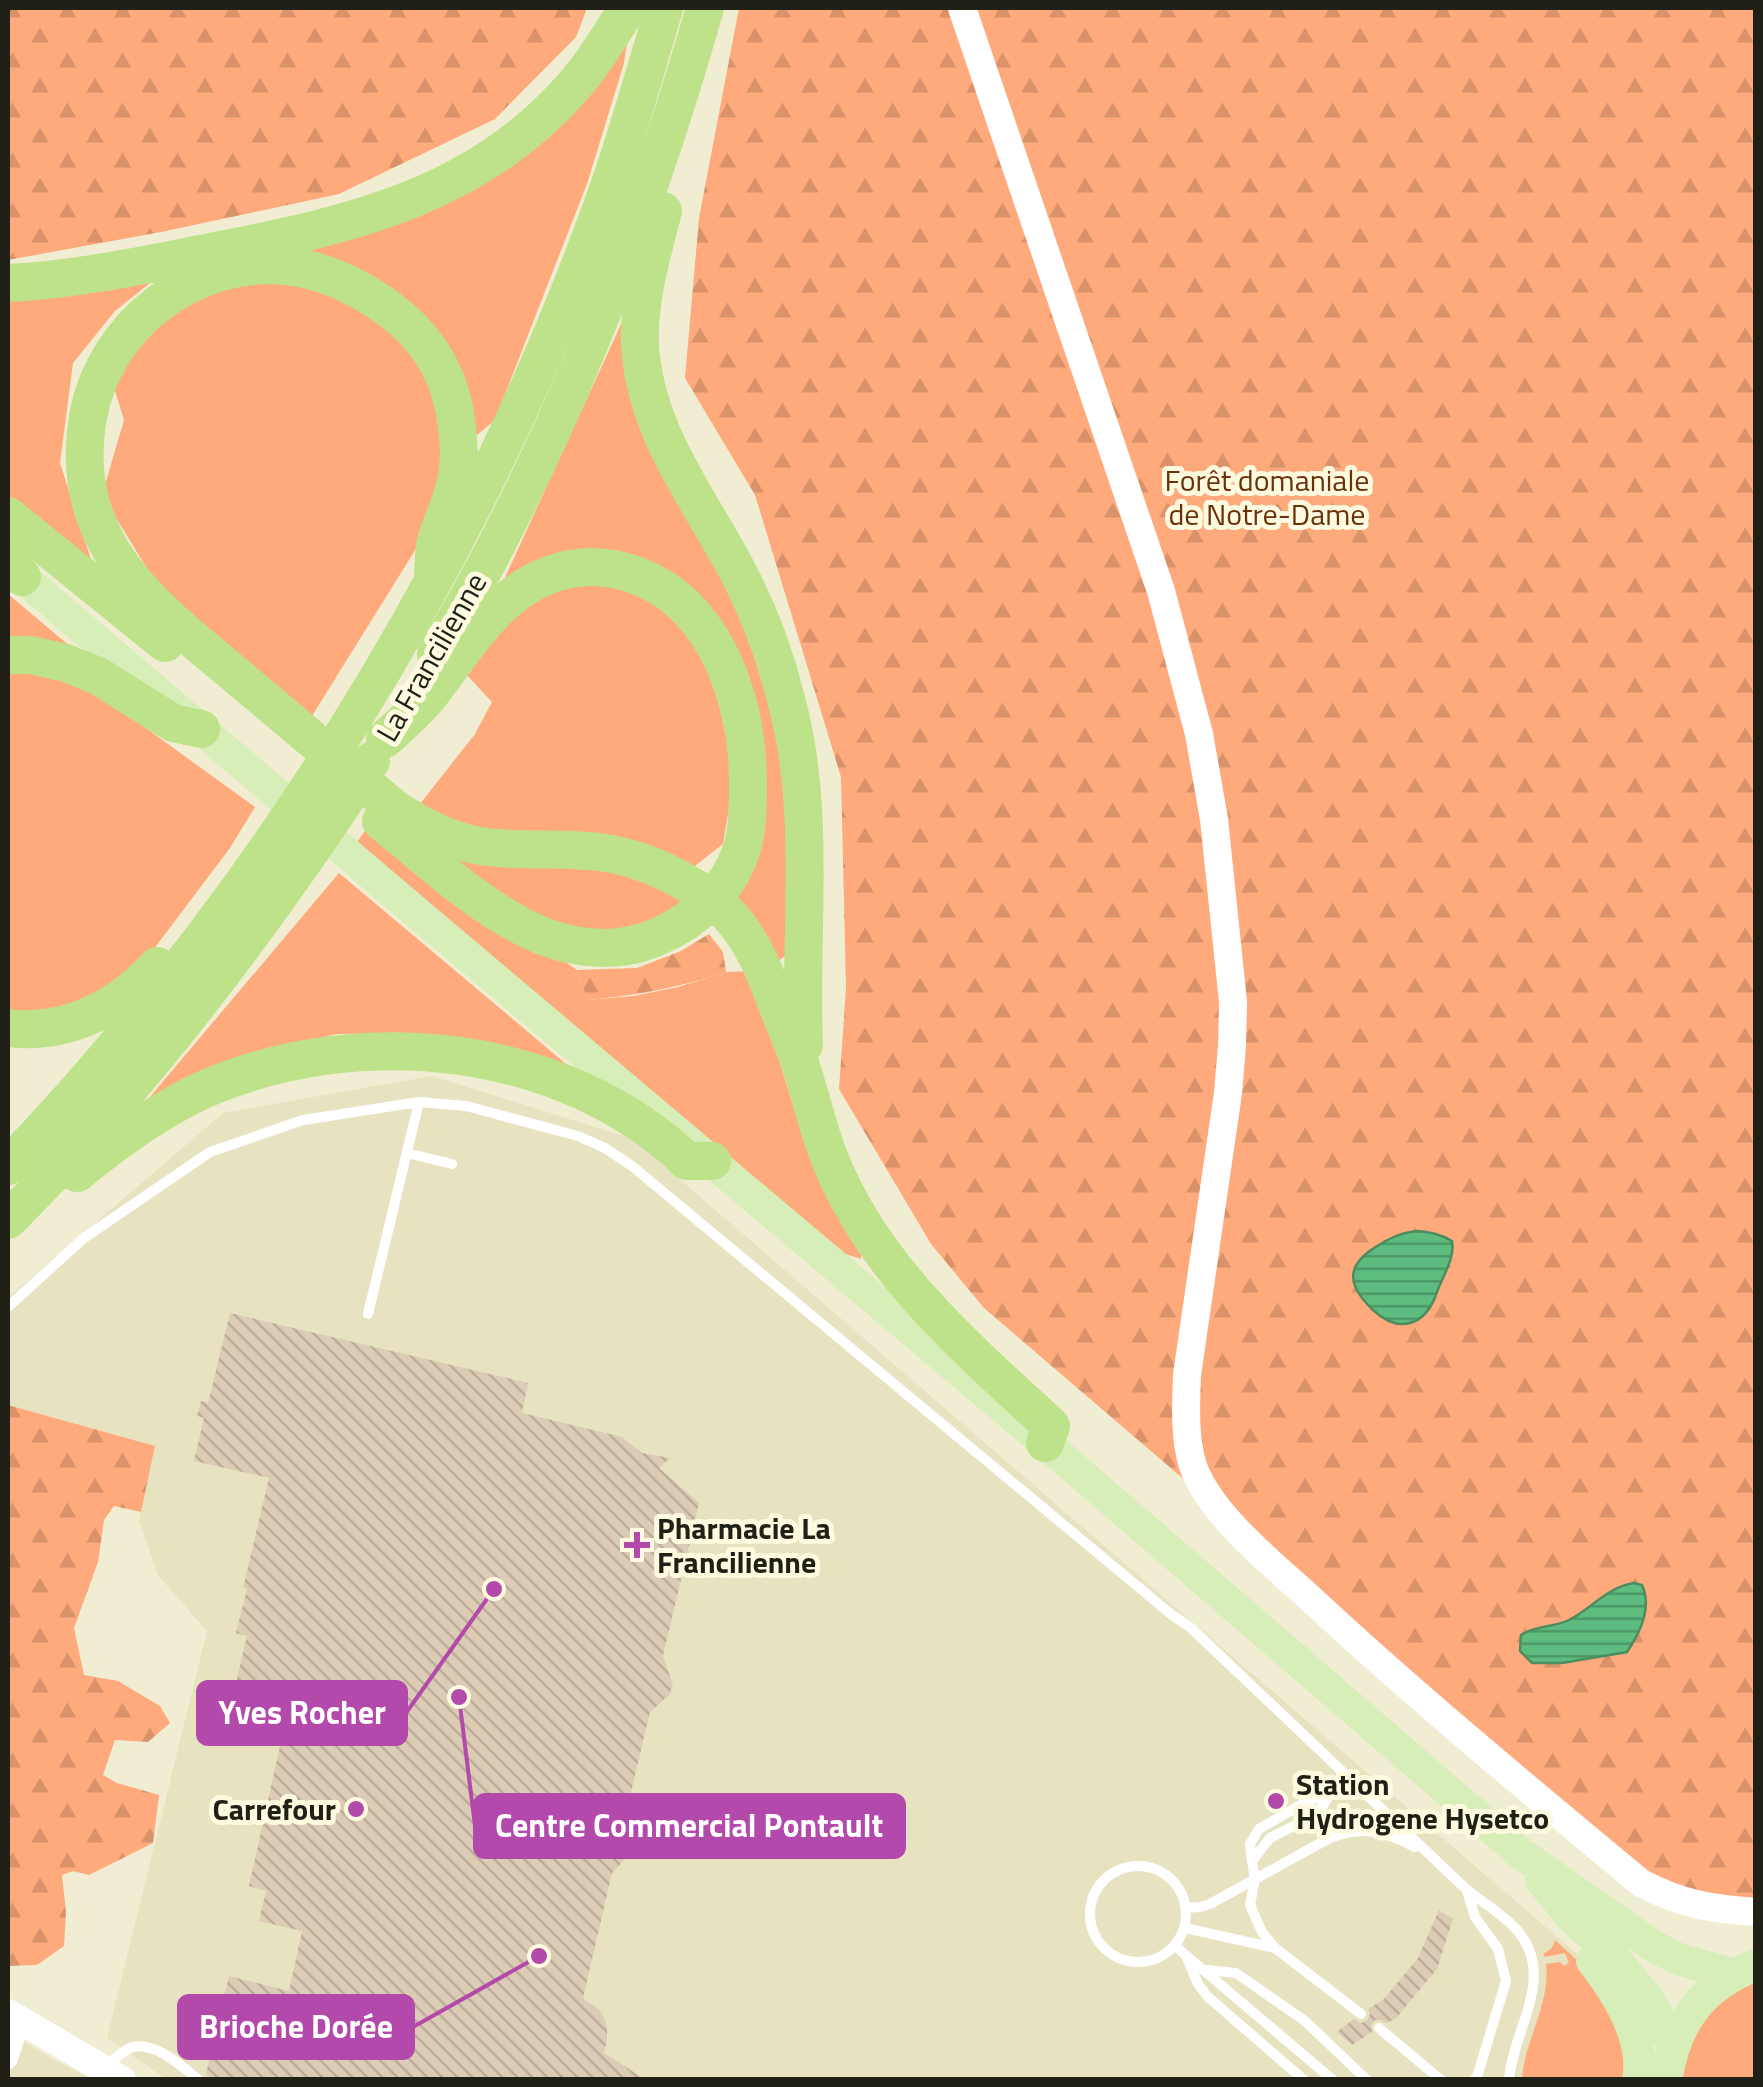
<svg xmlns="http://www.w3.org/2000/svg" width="1763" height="2087" viewBox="0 0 1763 2087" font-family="'Titillium Web',sans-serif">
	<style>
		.built { fill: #e7e2c0 }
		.grass { fill: #feaa7c }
		.forest { fill: url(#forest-firs) }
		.water { fill: url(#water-rules); stroke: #4b8d5f; stroke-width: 2.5 }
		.building { fill: url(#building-back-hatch) }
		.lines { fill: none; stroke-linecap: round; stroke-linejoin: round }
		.lane { stroke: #fff; stroke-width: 10 }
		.street { stroke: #fff; stroke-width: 20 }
		.secondary { stroke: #fff; stroke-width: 28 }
		.primary { stroke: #d8eeb9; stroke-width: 32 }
		.highway { stroke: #bee28a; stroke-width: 38 }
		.poi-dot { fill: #b349ab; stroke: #fefae0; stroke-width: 4 }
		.labels { text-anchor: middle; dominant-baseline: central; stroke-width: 10; stroke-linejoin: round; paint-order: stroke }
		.park-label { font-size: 30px; fill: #6b310a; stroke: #fefae0 }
		.street-label { font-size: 30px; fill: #212016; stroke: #fefae0 }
		.poi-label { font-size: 30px; font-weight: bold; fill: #212016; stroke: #fefae0; text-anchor: start }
		.leader { fill: none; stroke: #b349ab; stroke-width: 4 }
		.callout-dot { fill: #b349ab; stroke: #fefae0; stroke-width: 4 }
		.callout { fill: #b349ab; stroke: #b349ab; stroke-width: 4 }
		.callout-label { font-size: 32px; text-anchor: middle; font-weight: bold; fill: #fff }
	</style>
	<defs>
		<pattern id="forest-firs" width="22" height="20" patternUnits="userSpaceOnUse" patternTransform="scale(2.5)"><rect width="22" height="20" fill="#feaa7c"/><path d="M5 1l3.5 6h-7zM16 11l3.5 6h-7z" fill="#d9926a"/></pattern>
		<pattern id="water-rules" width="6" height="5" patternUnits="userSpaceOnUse" patternTransform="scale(2.5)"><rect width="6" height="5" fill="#5dbc7e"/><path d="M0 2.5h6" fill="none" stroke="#4c9866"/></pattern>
		<pattern id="building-back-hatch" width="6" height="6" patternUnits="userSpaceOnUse" patternTransform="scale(2.5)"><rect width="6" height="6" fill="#dccbb5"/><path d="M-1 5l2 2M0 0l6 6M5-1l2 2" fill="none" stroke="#bcae9b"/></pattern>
	</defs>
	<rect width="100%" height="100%" fill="#f0edd2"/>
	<path class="built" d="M432,1076L633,1139L1600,1974L1631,2079H166L107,2038L207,1631L158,1575L139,1521L155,1446L8,1405V1298L223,1113Z
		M8,2032L42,2053L90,2079L8,2080Z"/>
	<path class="grass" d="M630,21L624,63L587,184L544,294L495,420L466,444L440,346L262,254L353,235L461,197L526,146Z
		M265,275L337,294L398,336L428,378L445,449L432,523L307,724L159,588L102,495L124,420L112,381L142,326L215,286Z
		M155,279L115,311L73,363L60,463L96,575L8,497V295Z
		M628,309L735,594L787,761L786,955L777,962L731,907L760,798L679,583L502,584Z
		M562,581L620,584L672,611L706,652L735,772L723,844L691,869L487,834L416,809L475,734L492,702L462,670L511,611Z
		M8,594L78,653L8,646Z
		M8,672H56L85,684L255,807L230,848L132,978L55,1013L8,1016Z
		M392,819L582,862L683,894L684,908L610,940L533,926Z
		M369,825L577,970L587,1000L634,996L678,987L726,972L752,971L792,1102L821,1173L861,1242V1259L842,1253L355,845Z
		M339,873L572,1069L467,1041L401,1033L336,1034L233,1059L133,1117Z
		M1555,1940L1579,1962L1618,2022L1627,2079L1522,2080C1524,2040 1551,2004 1546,1964L1560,1962L1564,1966L1569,1963L1565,1953L1545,1957L1543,1954L1552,1948Z
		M1755,1980V2079L1679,2080C1681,2069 1682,2057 1686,2047C1698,2015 1725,1992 1755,1980Z"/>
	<path class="forest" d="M8,8H587L576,37L495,119L339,194L161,232L8,260Z
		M739,8H1755V1899L1703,1893L1659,1880L1625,1857L984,1308L931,1244L839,1089L846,988L841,777L755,495L685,378L699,218Z
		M709,934L723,952L726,972C676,988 639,995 587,1000L577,970L637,968L681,951Z
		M8,1405L155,1446L141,1512L114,1506L104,1520L98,1562L74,1628L84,1675L118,1681L160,1706L170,1723L148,1742L115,1740L103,1775L117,1783L159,1795L153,1843L89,1875L73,1871L62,1875L66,1912L64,1946L37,1965L8,1966Z"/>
	<path class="water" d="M1416,1231C1430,1232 1440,1234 1452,1241C1455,1259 1443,1275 1437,1292C1426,1325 1400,1335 1373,1310C1350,1288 1343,1268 1374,1248C1387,1239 1399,1233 1416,1231Z
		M1634,1583L1642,1585C1652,1607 1640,1633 1627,1652L1562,1663H1532L1520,1651L1521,1635C1536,1625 1553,1628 1569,1620C1591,1609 1607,1587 1634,1583Z"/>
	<path class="building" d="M230,1313L528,1383L522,1413L622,1437L642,1453L670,1458L659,1468L699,1503L663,1656L673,1685L669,1695L650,1712L618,1847L633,1850L612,1873L583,1998L599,2010L604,2018L607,2027V2039L604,2053L646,2080H214L206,2074L229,1976L289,1991L302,1931L259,1921L266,1891L249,1886L282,1737L271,1734L278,1705L233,1695L247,1636L236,1633L247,1589L243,1588L269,1478L194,1461L204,1418L197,1416L201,1401L208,1403Z
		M1439,1910L1453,1919L1437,1969L1397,2017L1387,2023L1381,2020H1375L1371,2026L1372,2032L1352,2045L1337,2032L1354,2019L1361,2023L1367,2020L1370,2014L1368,2009L1383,2000L1418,1958Z"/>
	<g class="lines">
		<path class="lane" d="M407,1153L452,1164
			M8,1307L84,1238L210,1152L303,1120L419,1102L466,1106L578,1136L605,1148L632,1166L1172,1615L1190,1627L1466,1889C1482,1902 1502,1914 1516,1929C1558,1976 1513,2028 1509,2080
			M368,1314L419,1102
			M1350,1779L1329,1796L1317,1814L1270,1838L1252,1861L1255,1879L1250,1905L1262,1932L1275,1948L1361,2014
			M1252,1861L1250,1844L1259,1829L1311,1799L1329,1796
			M1090 1914a48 48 0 1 1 96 0a48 48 0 1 1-96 0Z
			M1467,1891L1475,1917L1498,1949L1506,1981L1477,2077L1474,2080
			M1186,1908L1200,1907L1210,1904L1326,1840C1359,1825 1383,1830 1415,1847
			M1185,1928L1275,1948
			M1175,1946L1333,2080
			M1187,1958L1198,1984L1208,1997L1304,2080
			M1207,1970L1236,1973L1305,2021L1367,2080
			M1379,2028L1441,2080
			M106,2066C114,2060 124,2049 133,2047C157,2042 182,2067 199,2080"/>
		<path class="street" d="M8,2059L20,2020"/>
		<path class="secondary" d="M962,8L1161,591L1199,734L1214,819L1233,1002L1232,1046L1228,1093L1187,1375C1186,1403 1184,1438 1193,1466C1210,1515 1275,1566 1313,1601C1419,1699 1530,1791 1641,1883C1681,1904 1711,1909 1756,1912
			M8,2013L122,2080"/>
		<path class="primary" d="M22,577L423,918L1045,1443L1520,1853L1655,1947L1678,1959L1732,1974
			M1541,1880L1573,1919L1611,1953L1651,2003L1673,2046
			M1592,1961C1617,1993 1646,2038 1638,2080
			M1666,2080C1676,2022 1700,1987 1756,1965"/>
		<path class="highway" d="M663,211C652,254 638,300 640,345C645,432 699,498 738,572C759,612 775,655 786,699C817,813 799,929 804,1045
			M8,283C75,280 144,265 211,252C356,224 489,194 586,71C601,51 614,29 628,8
			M8,516L165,643
			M8,562L22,577
			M433,578C434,566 433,552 436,541C442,519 454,499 457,476C461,454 458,430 454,408C446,367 422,333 389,309C358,286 324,270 286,266C192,257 104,326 88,417C81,459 84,497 103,535C129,591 192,638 238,677C290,721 342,765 395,809C419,824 443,838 470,844C513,853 556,847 599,852C643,857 697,883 728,914C753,940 766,975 778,1007C787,1031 798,1054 805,1079C815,1113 823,1147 839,1180C885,1279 972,1353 1051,1426L1045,1443
			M436,654C555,453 641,232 705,8
			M8,655H30L66,663L98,676L173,723L201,729
			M381,821C431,862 487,915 548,938C584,951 625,952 659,936C696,920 728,890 741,851C748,830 748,806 748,784C748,704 718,607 638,576C609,565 578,564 549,575C492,597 464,652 428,697C416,712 399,726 385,739
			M8,1028C66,1035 118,1009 157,966
			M8,1166C261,902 465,574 593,231C621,158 642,82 664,8
			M77,1173C116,1141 159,1110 205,1089C360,1022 563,1043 687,1161H712
			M8,1220C146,1082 264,924 371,761"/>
	</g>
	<g class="poi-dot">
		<path d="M632 1530h10v10h10v10h-10v10h-10v-10h-10v-10h10z"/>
		<circle cx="1276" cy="1801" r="10"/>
		<circle cx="356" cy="1809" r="10"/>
	</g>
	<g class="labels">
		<g class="park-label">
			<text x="1267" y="480">Forêt domaniale<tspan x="1267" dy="34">de Notre-Dame</tspan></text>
		</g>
		<g class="street-label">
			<text transform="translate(431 657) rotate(-60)">La Francilienne</text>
		</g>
		<g class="poi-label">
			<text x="657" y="1528">Pharmacie La<tspan x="657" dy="34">Francilienne</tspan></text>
			<text x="1296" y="1784">Station<tspan x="1296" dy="34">Hydrogene Hysetco</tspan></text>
			<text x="336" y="1809" text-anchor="end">Carrefour</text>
		</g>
	</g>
	<path class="leader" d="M494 1589L406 1713M459 1697L475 1826M539 1956L413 2027"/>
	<g class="callout-dot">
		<circle cx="494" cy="1589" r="10"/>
		<circle cx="459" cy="1697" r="10"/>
		<circle cx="539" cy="1956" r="10"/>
	</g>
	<g class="callout">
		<rect x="198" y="1682" width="208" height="62" rx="10"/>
		<rect x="475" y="1795" width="429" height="62" rx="10"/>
		<rect x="179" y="1996" width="234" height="62" rx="10"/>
	</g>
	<g class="callout-label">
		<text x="302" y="1724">Yves Rocher</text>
		<text x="689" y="1837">Centre Commercial Pontault</text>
		<text x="296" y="2038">Brioche Dorée</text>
	</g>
	<rect width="1763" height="2087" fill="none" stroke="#212016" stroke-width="20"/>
</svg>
